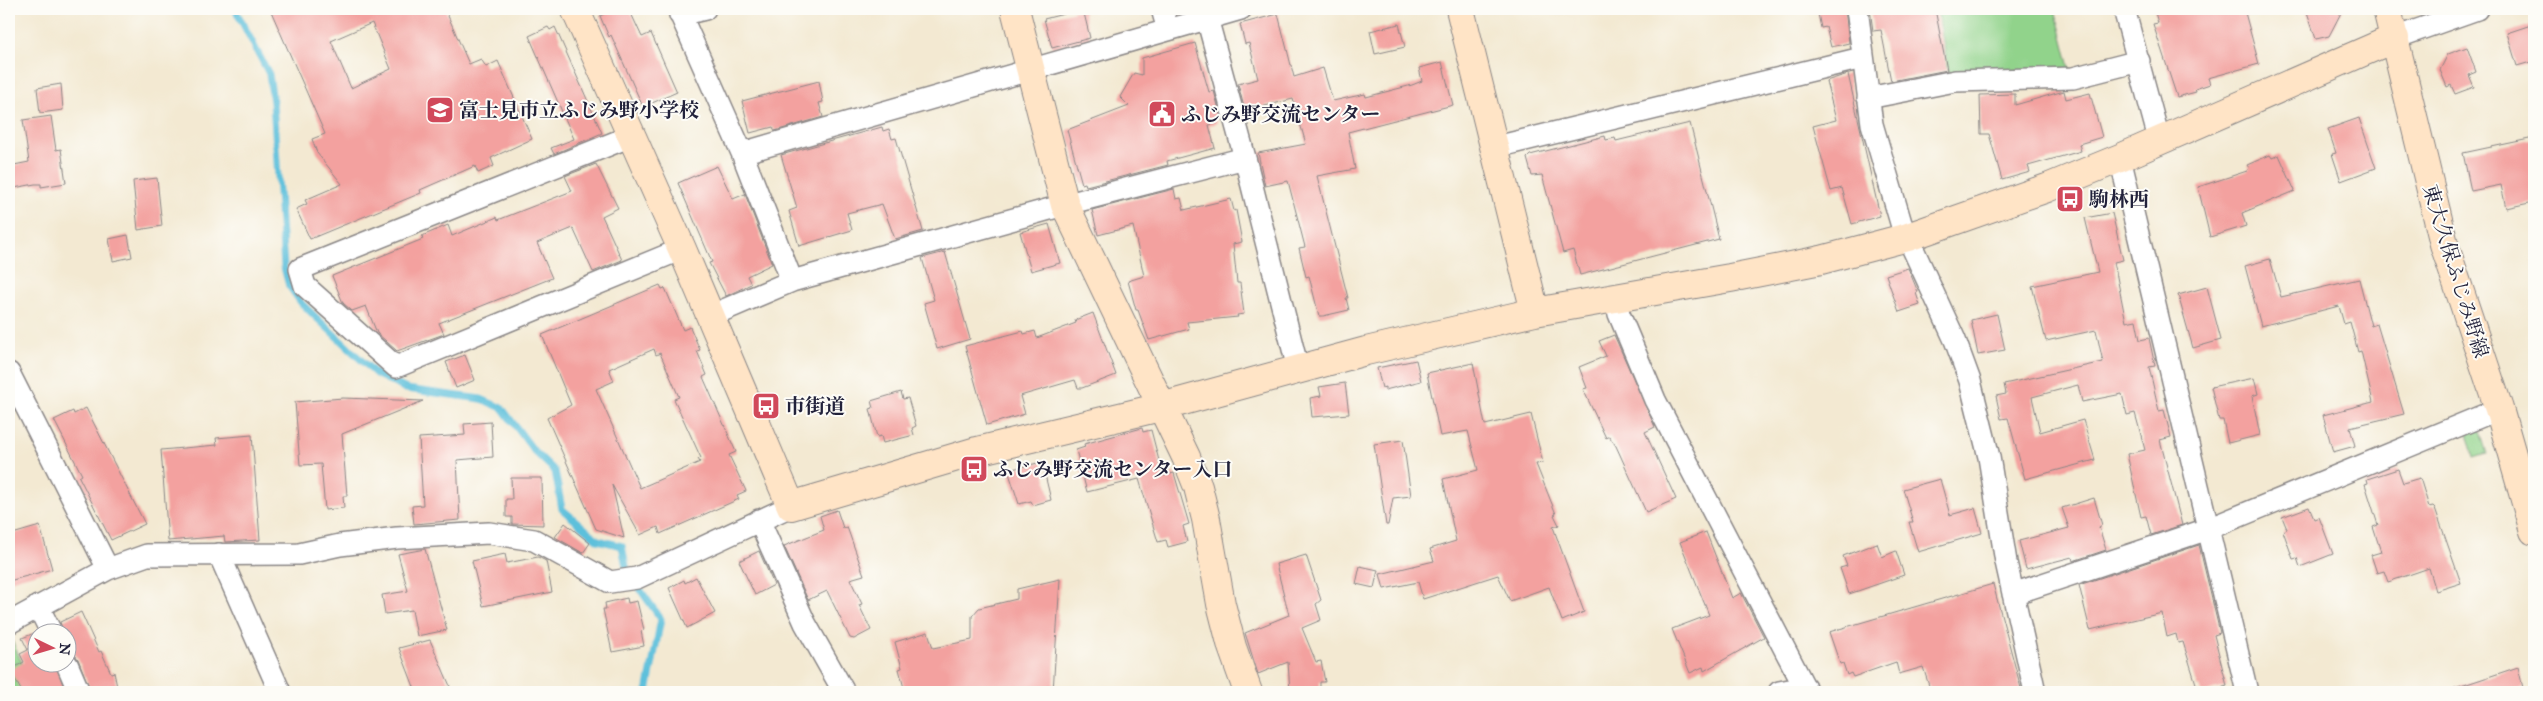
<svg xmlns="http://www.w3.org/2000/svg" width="2543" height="701" viewBox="0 0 2543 701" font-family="'IM FELL Great Primer','Noto Serif JP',serif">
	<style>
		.green { fill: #91d38b; stroke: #5a7a63 }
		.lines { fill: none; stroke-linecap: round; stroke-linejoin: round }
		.stream { stroke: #5dc0db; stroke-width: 7 }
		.building { fill: #f3a19f; fill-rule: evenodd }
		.street-casing { stroke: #8a8686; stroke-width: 24 }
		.secondary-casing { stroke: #8a8686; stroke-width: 30 }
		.street { stroke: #fff; stroke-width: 21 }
		.secondary { stroke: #ffe4c6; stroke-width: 28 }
		.labels { text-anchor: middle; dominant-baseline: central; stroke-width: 4; stroke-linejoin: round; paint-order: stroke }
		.poi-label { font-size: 20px; font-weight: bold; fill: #22223b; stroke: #fdfcf7; text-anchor: start }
		.street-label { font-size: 20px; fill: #22223b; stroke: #fdfcf7 }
	</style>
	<rect width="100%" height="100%" fill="#fdfcf7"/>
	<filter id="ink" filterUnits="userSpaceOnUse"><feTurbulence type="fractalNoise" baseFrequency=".02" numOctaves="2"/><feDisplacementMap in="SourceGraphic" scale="10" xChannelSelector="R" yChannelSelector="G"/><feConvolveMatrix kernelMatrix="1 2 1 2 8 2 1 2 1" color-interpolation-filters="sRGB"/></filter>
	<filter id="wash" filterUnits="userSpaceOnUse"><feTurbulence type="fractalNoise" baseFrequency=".0096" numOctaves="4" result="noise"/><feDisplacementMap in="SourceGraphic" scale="20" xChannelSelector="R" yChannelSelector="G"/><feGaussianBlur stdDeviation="1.12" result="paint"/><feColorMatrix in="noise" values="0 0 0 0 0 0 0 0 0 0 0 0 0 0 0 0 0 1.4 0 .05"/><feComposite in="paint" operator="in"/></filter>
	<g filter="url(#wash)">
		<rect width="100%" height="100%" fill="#f3e9d2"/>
		<path class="green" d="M1937,9H2055L2071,71L1949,73Z
			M2478,425L2487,454L2474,458L2466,430Z
			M9,636H10L35,692H9Z"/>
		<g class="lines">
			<path class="stream" d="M235,9L269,74L273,102L284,267L289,286L302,304L376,374L406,389L481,399L502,408L534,451L555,471L562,509L598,540L622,546L627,571L661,619L647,692"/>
		</g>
		<g id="blocks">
			<path class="building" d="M270,9H445L469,64L481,59L486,67L498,61L532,139L491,158L494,166L478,173L475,166L420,190L421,193L310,239L296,209L307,204L305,200L342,184L317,153L312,139L325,134ZM372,23L391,69L351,88L331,41Z
				M602,9H629L642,37L651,33L677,92L643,107L611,35L609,37L600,16L604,14Z
				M1083,9L1090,38L1052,48L1044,19Z
				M1817,9H1845L1849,43L1831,47L1826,27L1821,28Z
				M1870,9H1935L1947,70L1891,81L1881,30L1873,31Z
				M2154,9H2244L2259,64L2208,78L2210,84L2195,89L2196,92L2177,97L2153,24L2158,23Z
				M2306,9H2343L2329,36L2316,39Z
				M1278,14L1294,77L1323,68L1333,101L1365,94L1366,97L1412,85L1422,81L1419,68L1442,62L1453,105L1348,132L1355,169L1317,176L1348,298H1346L1349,310L1323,316H1319L1309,276L1306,277L1299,248L1305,247L1288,181L1265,186L1258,153L1306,144L1293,99L1245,111L1238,84L1258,79L1249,43L1245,44L1240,24Z
				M1399,24L1405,47L1375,54L1370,31Z
				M2531,25L2534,36V61L2517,66L2507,33Z
				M548,27L550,30L555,27L602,133L554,154L551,148L574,139L529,36Z
				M1195,43L1209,92L1214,91L1221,117L1216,119L1217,123L1209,125L1215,148L1167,161L1168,165L1086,186L1085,183L1082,184L1067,130L1129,106L1120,97L1134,73L1142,75V58Z
				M2467,47L2476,72L2469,75L2474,87L2455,94L2451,85L2447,87L2440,70L2448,54Z
				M1848,74L1880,216L1852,224L1842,188L1831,191L1813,126L1836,120L1826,81Z
				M819,81L823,102L819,103L823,117L775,131L773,127L750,133L742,101Z
				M61,84L63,110L40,113L37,88Z
				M2064,91L2066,99L2090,93L2102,137L2079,144L2081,151L2028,166L2030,172L2002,180L1989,134H1981L1980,95L2015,94V105Z
				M51,116L56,150L61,149L66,183L41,187V184H35L9,189V166L29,162L23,120Z
				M2359,118L2376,168L2341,181L2332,154L2336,153L2328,129Z
				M1690,123L1719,239L1580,275L1573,250L1563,253L1542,175L1532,176L1527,158L1530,155L1605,136L1606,140L1615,138L1616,141Z
				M882,127L883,131L889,129L892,139L896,138L923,231L895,239L882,204L847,213L852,230L799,246L789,211L797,208L781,155Z
				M2534,138V202L2506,208L2501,185L2471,191L2463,153Z
				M2270,155L2272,158L2279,155L2295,191L2242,213L2246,226L2210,237L2198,187L2247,171L2249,168L2247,165Z
				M596,164L618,208L602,216L622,260L593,272L573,228L537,243L552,278L439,323L444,334L397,351L377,333L366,306L352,311L343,303L332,276L423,239L422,236L448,225L452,236L497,217L498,220L572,191L565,176Z
				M717,166L733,199L745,194L772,264L747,276L751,284L726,296L709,263L712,262L678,183Z
				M157,178L162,226L138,230L133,181Z
				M1174,189L1176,199L1181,198L1184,210L1231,199L1234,211L1236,210L1242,242L1233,244L1237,283H1240L1244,314L1237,315L1238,317L1187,322L1189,329L1149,340L1138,310H1136L1128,281L1144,276L1133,226L1098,235L1092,210Z
				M2112,213L2123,260L2114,262L2126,322L2136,320L2140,340L2149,338L2155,366L2149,367L2159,411L2164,410L2171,437L2160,440L2182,525L2151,535L2146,516L2141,517L2127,454L2145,450L2135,413L2127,415L2122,394L2082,402L2078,385L2032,397L2040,432L2083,420L2095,460L2025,479L2008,418L2001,419L1996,396L2006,394L2004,384L2103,362L2096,330L2046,341L2032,286L2098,272L2085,218Z
				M1049,224L1060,263L1031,271L1020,232Z
				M128,235L132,257L113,261L109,239Z
				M945,252L970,339L937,349L924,303L934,300L922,258Z
				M2270,259L2281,297L2359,279L2371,326L2377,324L2404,414L2350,427L2355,446L2333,452L2323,415L2373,402L2361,351L2358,352L2350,322L2344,324L2339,306L2261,326L2245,266Z
				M1908,268L1918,292L1916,293L1920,305L1899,312L1886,275Z
				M660,285L662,289L665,288L683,330L690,327L700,350L697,351L707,375L703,377L736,452L729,455L746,491L737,495L739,499L660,534L658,527L640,535L612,485L624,538L596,529L547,418L571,405L542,335ZM654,349L656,355L660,353L679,397L674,399L701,458L698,459L700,462L640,488L596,389L614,381L609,369Z
				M2207,287L2221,340L2193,348L2178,295Z
				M1093,313L1116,375L1082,388H1078L1075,380L1020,396L1025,414L987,425L965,346L1023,331L1024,334L1035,331L1037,338L1076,323L1075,320Z
				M1997,314L2005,350L1978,355L1971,320Z
				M1614,335L1655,427L1645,432L1676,499L1646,512L1616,446L1609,436L1606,438L1583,389L1587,388L1579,367L1606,356L1599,341Z
				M465,355L475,380L456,388L446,362Z
				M1416,360L1421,381L1385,390V387L1382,388L1377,368Z
				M1473,363L1485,425L1531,414L1543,463L1536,464L1556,514L1554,515L1559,525L1553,527L1584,612L1562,621L1549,587L1510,601L1498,575L1423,599L1418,582L1384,589L1380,574L1434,561L1430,549L1456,541L1443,479L1478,470L1468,431L1440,436L1427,373Z
				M2254,378L2258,394L2252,396L2260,435L2228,443L2223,420H2219L2211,387Z
				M1345,383L1349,414L1312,417L1310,398L1321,396L1319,387Z
				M901,392L903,399L908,398L916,426L912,428L914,435L883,443L881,436L877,437L870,409L873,408L871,401Z
				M343,398L423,401L342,434L347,496H343L344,508L325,510L321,464L300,465L295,402Z
				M86,408L145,524L111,540L79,477L82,475L54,420L73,411L74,414Z
				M491,422L493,457L457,460L460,520L414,524L412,506L423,505L419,438L465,435L464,424Z
				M1142,428L1143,432L1151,430L1163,476L1174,473L1189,524L1183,526L1187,542L1168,547L1166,540L1158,542L1139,479L1087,492L1076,450L1085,447L1084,444Z
				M252,435L260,540L225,542L224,536L168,541L161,450L217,445L216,438Z
				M1403,440L1411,496L1393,498L1388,525H1386L1374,444Z
				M1042,462L1051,500L1033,505L1031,501L1019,504L1008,470Z
				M2398,469L2403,483L2420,478L2429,507L2433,506L2435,508L2461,583L2436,591L2429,568L2388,582L2384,571L2377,573L2371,555L2381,552L2373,527L2378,525L2365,484L2368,483L2367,479Z
				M511,478H542L543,525L512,524V517H506V499H512Z
				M1940,479L1950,515L1975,508L1982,533L1918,552L1909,522H1913L1903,489Z
				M2094,498L2102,525L2099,527L2106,550L2073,561L2072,557L2026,569L2019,541L2069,528L2062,508Z
				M2309,507L2314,519L2319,517L2333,554L2300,567L2297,558L2293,559L2283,531L2287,529L2282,517Z
				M837,510L843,528L847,527L864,575L850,579L862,604L859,605L871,630L854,639L850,638L827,591L808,600L784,546L824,530L820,516Z
				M565,523L590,543L583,553L555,537Z
				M40,526L52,569L9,581V535Z
				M1706,532L1732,598L1741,593L1764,637L1704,671L1703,667L1690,673L1672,629L1709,615L1680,542Z
				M1877,543L1882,557L1896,551L1904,575L1849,594L1840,568L1847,566L1843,556Z
				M2199,545L2220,633L2214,635L2227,686L2207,692H2201L2199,686L2197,687L2183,642L2178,643L2176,634L2167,637L2162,613L2090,630L2079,585Z
				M425,549L447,630L417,636L412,610L385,614L382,595L408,591L398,554Z
				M759,551L774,585L755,595L739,561Z
				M505,554L507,563L538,557L546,561L552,592L483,606L472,561Z
				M1306,555L1321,600L1316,604L1321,620L1302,628L1316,662L1321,661L1325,682H1320V692H1290L1288,662L1258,674L1245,633L1289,615L1276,564Z
				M1360,566L1378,570L1374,588L1356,584Z
				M696,577L715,613L687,628L669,588L684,580L685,583Z
				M1060,579L1053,692H905L899,669L902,668L895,642L928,632L933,648L972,640V616L979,608L1017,599V589Z
				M1993,584L2022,692H1931L1923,667L1899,674L1896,662L1853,677L1851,673L1847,675L1843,663L1840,664L1829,632Z
				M627,598L628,603L637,601L644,630L641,631L644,646L612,652L603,609H606L605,603Z
				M81,612L99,652L101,651L111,673L114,672L118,692H91L78,659L74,654L68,652V634H64L60,622Z
				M37,632L38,664H55L66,692H22L10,670L24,662L20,654L28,650L22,638Z
				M430,640L450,686L446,688L448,692H416L399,648Z
				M2518,667L2523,688L2506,692H2452V689Z"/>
		</g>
	</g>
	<g filter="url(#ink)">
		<use href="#blocks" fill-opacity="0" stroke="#8a8686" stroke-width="1"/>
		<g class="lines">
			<defs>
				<path id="street" d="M678,9L742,153L792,281
					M1162,9L1168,30
					M1857,9L1872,124L1901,223L1955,340L1970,381L1989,457L2006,562L2035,692
					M2124,9L2159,139
					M680,15L705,9
					M2395,38L2477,9
					M1868,98L1955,81L2073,78L2139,61
					M631,136L300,269L305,286L396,367L682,249
					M1496,147L1862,58
					M742,153L1241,9
					M1245,158L1298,369
					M2120,158L2247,692
					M1615,297L1619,314L1655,400L1807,692
					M710,316L792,281L1075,202L1245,158L1207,18
					M9,373L108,569
					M759,520L805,623L844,692
					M219,554L280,692
					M2013,594L2208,529L2499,409
					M38,606L52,634
					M9,623L108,569L147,555L299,554L340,545L397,538L489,533L534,540L610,582L637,578L791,506
					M67,664L79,692
					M1779,692L1805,687"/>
				<path id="secondary" d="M575,9L682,249L791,506L977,451L1161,407L1366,351L1535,312L1730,278L1821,260L1908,237L2047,188L2120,158L2395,38
					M1015,9L1065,205L1186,457L1198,487L1206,519L1221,604L1232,647L1248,692
					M1460,9L1535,312
					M2387,9L2444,244L2499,409L2534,531"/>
			</defs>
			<use href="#street" class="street-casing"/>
			<use href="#secondary" class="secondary-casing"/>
			<use href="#street" class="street"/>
			<use href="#secondary" class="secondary"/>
		</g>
	</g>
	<defs>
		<symbol id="school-square" viewBox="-11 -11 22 22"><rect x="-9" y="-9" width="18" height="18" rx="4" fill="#d1495b" stroke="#fdfcf7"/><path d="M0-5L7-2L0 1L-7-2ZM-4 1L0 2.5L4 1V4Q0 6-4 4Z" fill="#fff"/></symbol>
		<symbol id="civic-square" viewBox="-11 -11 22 22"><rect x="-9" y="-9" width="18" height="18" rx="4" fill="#d1495b" stroke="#fdfcf7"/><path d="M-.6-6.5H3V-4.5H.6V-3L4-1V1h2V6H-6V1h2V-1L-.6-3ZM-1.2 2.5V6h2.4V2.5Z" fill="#fff"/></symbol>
		<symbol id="bus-square" viewBox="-11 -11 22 22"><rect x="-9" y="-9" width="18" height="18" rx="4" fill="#d1495b" stroke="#fdfcf7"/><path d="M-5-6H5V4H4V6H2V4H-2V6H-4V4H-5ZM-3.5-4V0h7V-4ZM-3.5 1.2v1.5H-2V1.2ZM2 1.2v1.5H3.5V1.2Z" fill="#fff"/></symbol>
	</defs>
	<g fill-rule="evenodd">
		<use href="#school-square" x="424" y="94" width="32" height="32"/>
		<use href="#civic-square" x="1146" y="98" width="32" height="32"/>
		<use href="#bus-square" x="2054" y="183" width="32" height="32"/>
		<use href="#bus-square" x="750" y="390" width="32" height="32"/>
		<use href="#bus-square" x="958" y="453" width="32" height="32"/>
	</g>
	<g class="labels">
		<g class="poi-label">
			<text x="459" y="110">富士見市立ふじみ野小学校</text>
			<text x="1181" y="114">ふじみ野交流センター</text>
			<text x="2089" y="199">駒林西</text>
			<text x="785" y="406">市街道</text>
			<text x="993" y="469">ふじみ野交流センター入口</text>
		</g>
		<g class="street-label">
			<text transform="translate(2456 271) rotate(73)">東大久保ふじみ野線</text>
		</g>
	</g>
	<rect width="2543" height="701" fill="none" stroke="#fdfcf7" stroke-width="30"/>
	<g transform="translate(52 648) rotate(95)"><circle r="24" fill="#fdfcf7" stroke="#a5a5ac"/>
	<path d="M0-4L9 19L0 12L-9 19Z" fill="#d1495b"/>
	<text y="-8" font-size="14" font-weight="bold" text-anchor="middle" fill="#22223b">N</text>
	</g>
</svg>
